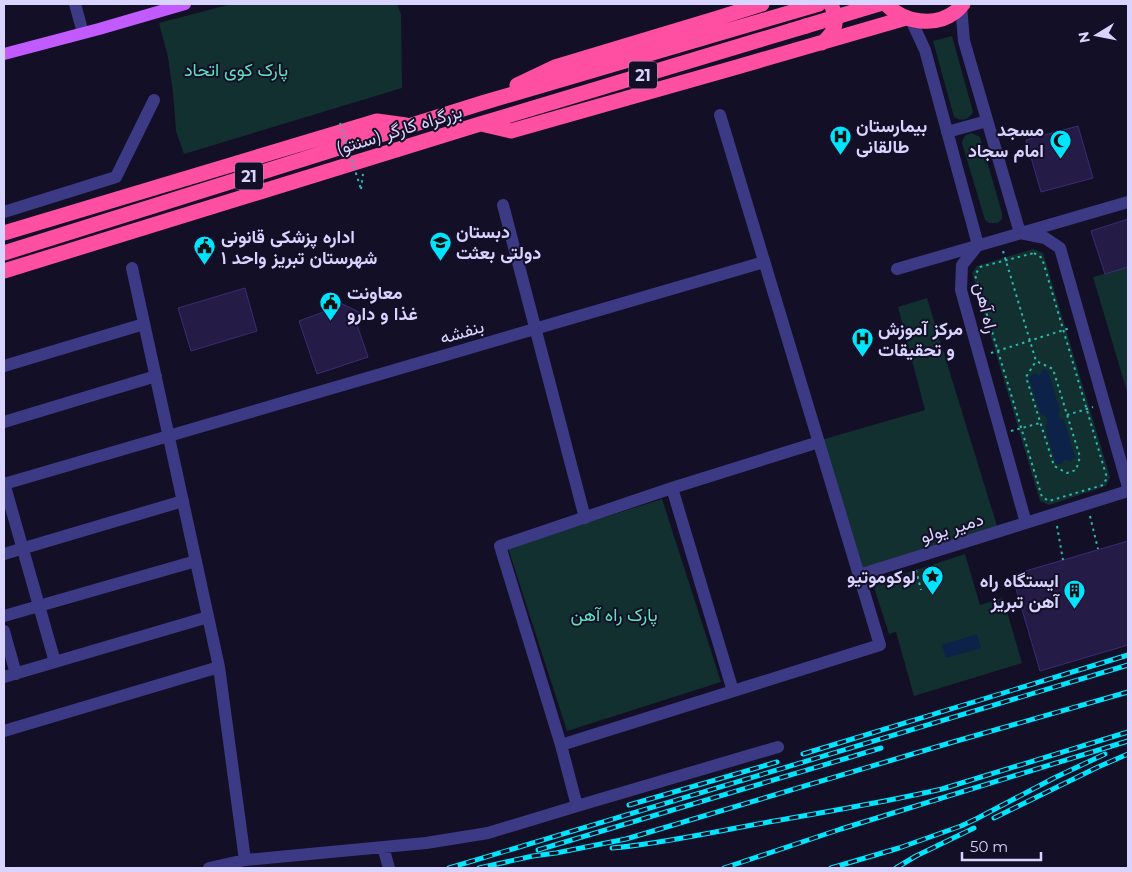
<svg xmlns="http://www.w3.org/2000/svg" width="1132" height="872" viewBox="0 0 1132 872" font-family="Montserrat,Vazirmatn,sans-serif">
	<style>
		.green { fill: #12302f }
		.water { fill: #0c2248 }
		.building { fill: #241b47; stroke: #3b2d73 }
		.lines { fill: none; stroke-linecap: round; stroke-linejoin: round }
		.path { stroke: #2fb8b0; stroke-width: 2; stroke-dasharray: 2.5 4; stroke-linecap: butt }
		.minor { stroke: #3d3a85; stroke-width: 12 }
		.major { stroke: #c25bff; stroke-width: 12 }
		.highway { stroke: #ff4fa3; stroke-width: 15 }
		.rail-casing { stroke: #00e5ff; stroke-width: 5 }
		.rail { stroke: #130f26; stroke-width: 3; stroke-dasharray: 9; stroke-linecap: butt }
		.path-bridge { stroke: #2fb8b0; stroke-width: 2; stroke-dasharray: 2.5 4; stroke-linecap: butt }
		.highway-bridge { stroke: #ff4fa3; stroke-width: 15 }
		.labels { text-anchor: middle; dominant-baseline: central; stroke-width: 4; stroke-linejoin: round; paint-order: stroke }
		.shield { fill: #130f26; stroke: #9e99be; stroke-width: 1 }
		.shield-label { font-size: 16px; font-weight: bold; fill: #d9d4ff }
		.park-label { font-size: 18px; fill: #5fe0c0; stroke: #130f26 }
		.poi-label { font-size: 18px; font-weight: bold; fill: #d9d4ff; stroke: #130f26; text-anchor: start }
		.street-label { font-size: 18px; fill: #d9d4ff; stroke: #130f26 }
	</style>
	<rect width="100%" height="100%" fill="#130f26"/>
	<path class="green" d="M231,4H397L401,14L402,88L184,154L176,131L173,93L168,57L159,23Z
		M952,36L973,112C968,120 962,122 954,117L933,41Z
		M971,133L974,134L980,137L1002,213V219L998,223H989L985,220L962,143C963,137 965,135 971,133Z
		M1033,249L1043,253L1110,477L1106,486L1049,505L1040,501L972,273L977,266Z
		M1128,267V395L1093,277Z
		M927,298L997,526L861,570L821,440L925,410L898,307Z
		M662,499L721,682L567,731L508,548Z
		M965,554L980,605L1003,598L1022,663L914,696L896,632L889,634L873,584Z"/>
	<path class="water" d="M1043,369L1048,371L1060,410L1058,413L1060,418L1064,420L1075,457L1070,462L1065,459L1062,464H1056L1045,427L1048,422L1046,416L1041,415L1029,378L1034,373L1040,375Z
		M977,634L981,648L946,658L942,645Z"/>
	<path class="building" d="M1078,126L1093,178L1041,192L1026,140Z
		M1128,219V267L1105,274L1091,231Z
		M245,288L257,331L191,351L178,308Z
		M330,298L361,313L356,322L368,357L317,374L299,321L326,311L322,300Z
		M1128,541V645L1040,671L1012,575Z"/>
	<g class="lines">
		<path class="path" d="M361,189L363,174
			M1003,251L1036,361L1053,369L1080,457L1076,470L1067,473L1054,466L1026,377L1036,361
			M1034,253L1042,258L1107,478L1103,485L1049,501L1042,497L975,275L980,267Z
			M991,353L1070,328
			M1067,415L1093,407
			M1011,431L1040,423
			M1090,516L1098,549
			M1057,526L1063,560
			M916,570L921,590"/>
		<path class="minor" d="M75,4L83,33
			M961,6L964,41L1020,233L1045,238L1060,248L1128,487
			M911,20L925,50L978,245L962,265L961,290L1026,523
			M947,132L987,121
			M503,205L585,518
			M4,212L116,177L154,100
			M897,269L1128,202
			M4,366L144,324
			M4,422L156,376
			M4,483L55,662
			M4,484L764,262
			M672,488L733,691
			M4,554L183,501
			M859,575L1128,491
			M4,616L196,561
			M4,631L16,674
			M219,667L245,860
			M4,677L208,617
			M4,731L219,667L132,268
			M561,745L880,645L720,115
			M577,806L561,745L500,546L672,488L819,442
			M383,847L389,868
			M209,868L245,860L426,843L488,833L577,806L778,747"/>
		<path class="major" d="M4,54L99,29L185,4"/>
		<path class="highway" d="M886,4C903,22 934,28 955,12C958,10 961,6 963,4
			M822,43C837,31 838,21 831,4
			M517,85L555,67L718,18L762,4
			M481,124L511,131L737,67L906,18
			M4,233L377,121L406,125
			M4,253L482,103L819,4
			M4,271L480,124L806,26"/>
		<defs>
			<path id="rail" d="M803,754L1128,655
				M629,805L777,762
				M994,818L1098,767L1128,754
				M612,848C657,844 703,834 747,826C812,814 877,804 942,789L1128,732
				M538,850L881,748
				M449,868L1128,665
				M479,868L533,856L556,853L626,839L953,742L1128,692
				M724,868L841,829L1128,741
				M831,868L899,848L961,826L976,819L1054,778L1105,754
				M896,868L916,856L974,828"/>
		</defs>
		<use href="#rail" class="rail-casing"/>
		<use href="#rail" class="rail"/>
		<path class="path-bridge" d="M340,123L361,189"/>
		<path class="highway-bridge" d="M806,26L879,4"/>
	</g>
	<defs>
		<symbol id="hospital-pin" viewBox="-11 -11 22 30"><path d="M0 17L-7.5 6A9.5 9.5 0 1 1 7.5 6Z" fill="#00e5ff" stroke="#130f26"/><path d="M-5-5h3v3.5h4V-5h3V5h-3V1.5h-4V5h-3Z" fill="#111"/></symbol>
		<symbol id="mosque-pin" viewBox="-11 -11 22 30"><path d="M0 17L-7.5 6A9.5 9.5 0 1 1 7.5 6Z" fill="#00e5ff" stroke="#130f26"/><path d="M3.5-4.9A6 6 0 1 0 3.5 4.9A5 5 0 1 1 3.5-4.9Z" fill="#111"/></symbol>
		<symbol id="school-pin" viewBox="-11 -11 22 30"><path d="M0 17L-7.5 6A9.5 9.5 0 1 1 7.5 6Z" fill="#00e5ff" stroke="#130f26"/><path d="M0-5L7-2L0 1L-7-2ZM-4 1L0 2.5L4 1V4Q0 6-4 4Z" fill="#111"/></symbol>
		<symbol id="civic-pin" viewBox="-11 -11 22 30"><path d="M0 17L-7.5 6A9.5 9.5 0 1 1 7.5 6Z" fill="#00e5ff" stroke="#130f26"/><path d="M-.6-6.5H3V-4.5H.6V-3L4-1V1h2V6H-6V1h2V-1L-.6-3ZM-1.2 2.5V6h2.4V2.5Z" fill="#111"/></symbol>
		<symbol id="sight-pin" viewBox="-11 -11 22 30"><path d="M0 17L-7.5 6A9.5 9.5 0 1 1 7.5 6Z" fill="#00e5ff" stroke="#130f26"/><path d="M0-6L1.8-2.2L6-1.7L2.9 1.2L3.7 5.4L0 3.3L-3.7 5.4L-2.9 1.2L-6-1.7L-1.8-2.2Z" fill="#111"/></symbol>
		<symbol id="building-pin" viewBox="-11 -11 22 30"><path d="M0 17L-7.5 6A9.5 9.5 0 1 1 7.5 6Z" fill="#00e5ff" stroke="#130f26"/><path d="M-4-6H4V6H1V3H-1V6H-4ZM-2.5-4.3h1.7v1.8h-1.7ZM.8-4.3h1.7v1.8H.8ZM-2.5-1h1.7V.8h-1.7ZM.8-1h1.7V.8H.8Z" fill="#111"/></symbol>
	</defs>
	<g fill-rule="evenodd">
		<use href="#hospital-pin" x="828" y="124" width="25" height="34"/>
		<use href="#mosque-pin" x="1048" y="128" width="25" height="34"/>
		<use href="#school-pin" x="428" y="230" width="25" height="34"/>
		<use href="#civic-pin" x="192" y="234" width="25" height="34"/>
		<use href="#civic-pin" x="318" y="290" width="25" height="34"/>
		<use href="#hospital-pin" x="850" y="326" width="25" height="34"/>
		<use href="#sight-pin" x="920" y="564" width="25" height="34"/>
		<use href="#building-pin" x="1062" y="578" width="25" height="34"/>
	</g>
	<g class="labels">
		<g class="shield">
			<rect x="629" y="61.5" width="28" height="27" rx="4"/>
			<rect x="235" y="162.5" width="28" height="27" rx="4"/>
		</g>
		<g class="shield-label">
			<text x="643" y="75">21</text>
			<text x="249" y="176">21</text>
		</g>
		<g class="park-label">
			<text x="236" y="70">پارک کوی اتحاد</text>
			<text x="614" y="615">پارک راه آهن</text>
		</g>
		<g class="poi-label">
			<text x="856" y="126">بیمارستان<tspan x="856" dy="21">طالقانی</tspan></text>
			<text x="1044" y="130" text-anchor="end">مسجد<tspan x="1044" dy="21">امام سجاد</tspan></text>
			<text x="456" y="232">دبستان<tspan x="456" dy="21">دولتی بعثت</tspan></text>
			<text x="221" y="237">اداره پزشکی قانونی<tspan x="221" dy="21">شهرستان تبریز واحد ۱</tspan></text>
			<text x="347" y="293">معاونت<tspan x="347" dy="21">غذا و دارو</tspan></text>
			<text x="878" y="329">مرکز آموزش<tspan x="878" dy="21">و تحقیقات</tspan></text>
			<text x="916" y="577" text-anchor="end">لوکوموتیو</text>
			<text x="1059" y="581" text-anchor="end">ایستگاه راه<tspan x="1059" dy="21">آهن تبریز</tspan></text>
		</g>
		<g class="street-label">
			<text transform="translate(399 130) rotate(-17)">بزرگراه کارگر (سنتو)</text>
			<text transform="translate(986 308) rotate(77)">راه آهن</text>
			<text transform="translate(462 332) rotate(-16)">بنفشه</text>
			<text transform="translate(952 528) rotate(-17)">دمیر یولو</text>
		</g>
	</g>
	<rect width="1132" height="872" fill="none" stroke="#d9d4ff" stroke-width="10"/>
	<g transform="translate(1097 35) rotate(260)" stroke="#130f26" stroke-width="4" paint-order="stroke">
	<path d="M0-4L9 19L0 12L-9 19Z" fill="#d9d4ff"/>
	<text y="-8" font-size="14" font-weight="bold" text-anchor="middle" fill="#d9d4ff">N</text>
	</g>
	<path d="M962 852v8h79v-8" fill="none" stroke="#d9d4ff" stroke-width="2.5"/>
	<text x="970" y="852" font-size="15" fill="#d9d4ff" stroke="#130f26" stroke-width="4" paint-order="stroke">50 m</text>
</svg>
